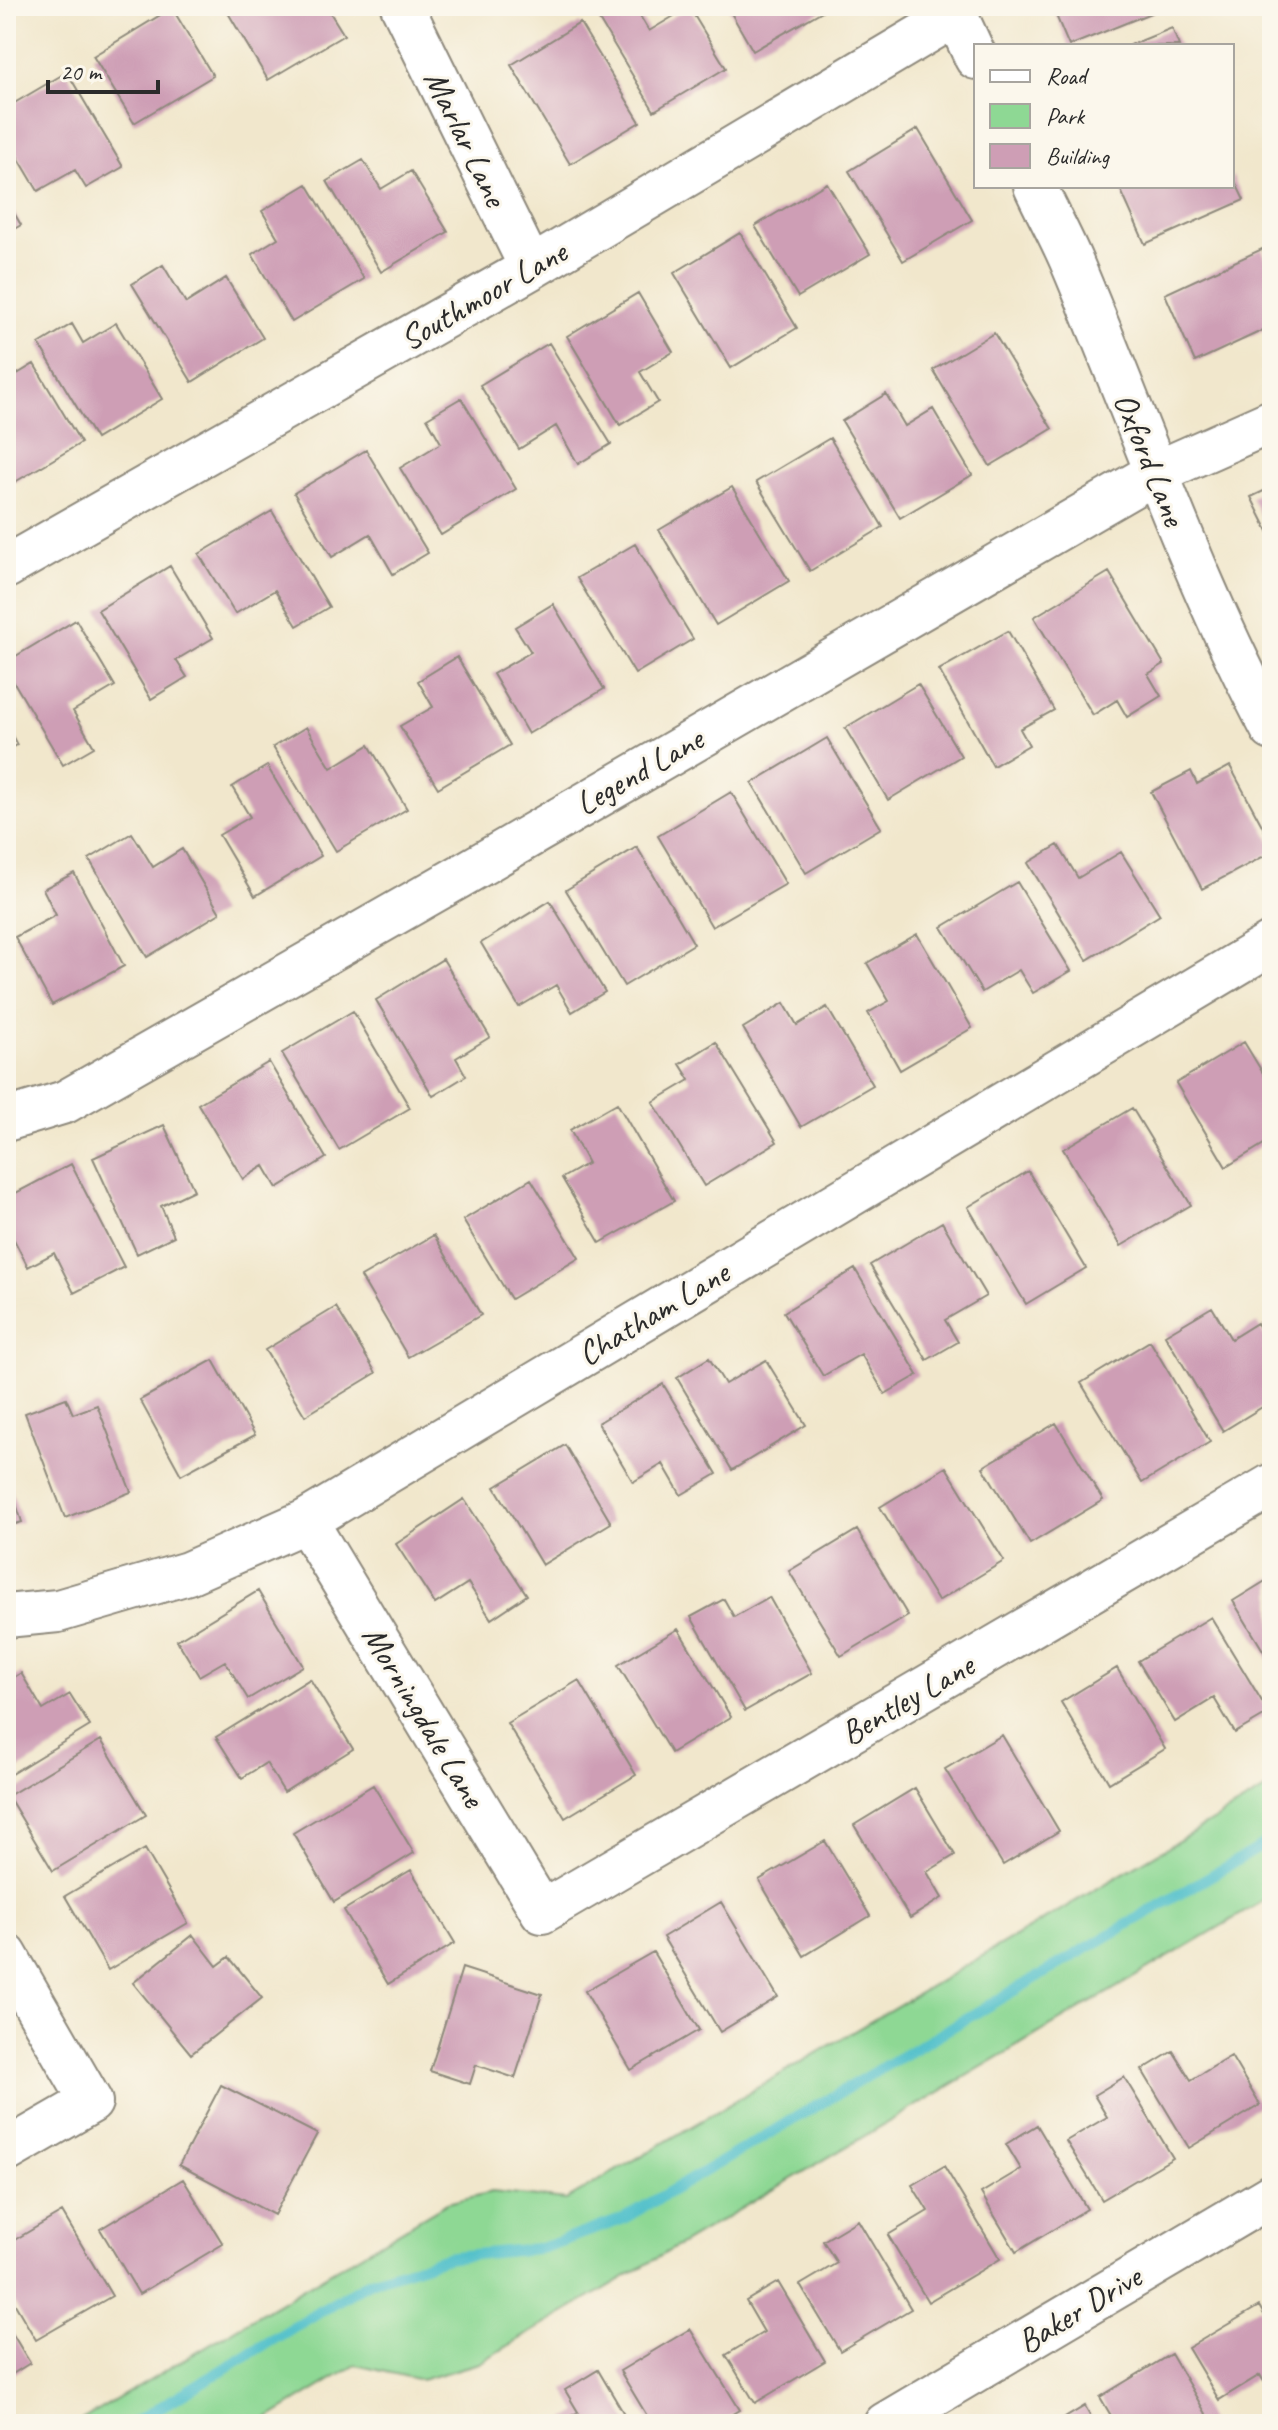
<svg xmlns="http://www.w3.org/2000/svg" width="1278" height="2430" viewBox="0 0 1278 2430" font-family="Caveat,sans-serif">
	<style>
		.green { fill: #8ed894; stroke: #5c8260; stroke-width: 2 }
		.lines { fill: none; stroke-linecap: round; stroke-linejoin: round }
		.stream { stroke: #54c1cb; stroke-width: 11 }
		.building { fill: #ce9eb5 }
		.street-casing { stroke: #8e897c; stroke-width: 46 }
		.street { stroke: #fff; stroke-width: 42 }
		.labels { text-anchor: middle; dominant-baseline: central; stroke-width: 6; stroke-linejoin: round; paint-order: stroke }
		.street-label { font-size: 34px; fill: #2b2b2b; stroke: #fbf7ec }
	</style>
	<rect width="100%" height="100%" fill="#fbf7ec"/>
	<filter id="ink" filterUnits="userSpaceOnUse"><feTurbulence type="fractalNoise" baseFrequency=".0125" numOctaves="2"/><feDisplacementMap in="SourceGraphic" scale="16" xChannelSelector="R" yChannelSelector="G"/><feConvolveMatrix kernelMatrix="1 2 1 2 8 2 1 2 1" color-interpolation-filters="sRGB"/></filter>
	<filter id="wash" filterUnits="userSpaceOnUse"><feTurbulence type="fractalNoise" baseFrequency=".006" numOctaves="4" result="noise"/><feDisplacementMap in="SourceGraphic" scale="32" xChannelSelector="R" yChannelSelector="G"/><feGaussianBlur stdDeviation="1.8" result="paint"/><feColorMatrix in="noise" values="0 0 0 0 0 0 0 0 0 0 0 0 0 0 0 0 0 1.4 0 .05"/><feComposite in="paint" operator="in"/></filter>
	<g filter="url(#wash)">
		<rect width="100%" height="100%" fill="#f1e7cc"/>
		<path class="green" d="M1272,1786V1896L479,2363L421,2380L356,2365L259,2424H75L447,2203L492,2192L566,2200Z"/>
		<g class="lines">
			<path class="stream" d="M132,2424L369,2282L448,2257L542,2248L623,2219L1272,1840"/>
		</g>
		<g id="blocks">
			<path class="building" d="M224,6H326L344,35L268,80Z
				M606,6H634L649,31L689,7L726,68L654,111L595,13Z
				M727,6H821L824,10L753,51Z
				M1052,6H1168L1069,46Z
				M172,8L213,76L134,123L93,56Z
				M580,23L640,122L570,164L511,65Z
				M1172,28L1179,46H1128Z
				M67,72L123,167L86,188L75,170L38,191L6,137V108Z
				M918,129L972,220L903,261L849,171Z
				M363,160L381,189L411,171L448,232L381,272L327,181Z
				M1232,175L1244,200L1145,244L1119,186H1232Z
				M827,183L870,254L798,297L755,226Z
				M307,184L364,279L292,322L252,254L278,238L262,211Z
				M6,199L21,225L6,234Z
				M740,233L797,328L731,368L674,273Z
				M1262,249L1272,272V326L1195,362L1165,294Z
				M163,265L186,303L226,278L263,338L192,382L132,284Z
				M638,293L673,352L640,372L658,402L620,425L567,336Z
				M116,323L162,399L96,439L39,344L72,324L83,343Z
				M994,333L1052,429L990,466L933,370Z
				M549,343L611,444L578,464L556,426L519,449L480,385Z
				M34,364L81,443L15,482L6,467V381Z
				M886,394L905,426L933,409L972,475L900,518L842,421Z
				M461,398L516,489L441,535L400,468L441,443L427,418Z
				M830,438L883,527L810,571L756,482Z
				M366,450L428,553L393,574L370,534L332,557L294,493Z
				M732,487L789,581L716,625L659,530Z
				M1272,487V539L1251,497Z
				M272,511L329,607L297,626L275,590L235,614L199,554Z
				M635,544L693,639L635,674L577,578Z
				M170,566L213,638L176,660L187,677L151,699L98,610Z
				M1109,572L1164,664L1148,674L1161,696L1127,717L1117,700L1093,715L1034,617Z
				M553,604L604,689L528,734L493,674L531,652L515,627Z
				M76,620L115,686L73,711L94,747L63,765L6,669V662Z
				M1008,631L1054,710L1020,729L1029,745L993,766L939,670Z
				M457,657L510,745L438,788L400,726L433,707L418,681Z
				M918,684L961,756L888,800L845,728Z
				M6,724L17,745L6,750Z
				M306,727L331,768L369,745L407,809L336,851L273,747Z
				M827,738L881,828L806,873L752,783Z
				M267,766L321,856L255,896L219,835L250,817L232,787Z
				M1230,766L1272,844V852L1202,889L1151,792L1191,771L1197,784Z
				M731,792L786,884L712,927L658,836Z
				M132,833L153,867L182,849L220,913L147,957L89,859Z
				M1058,845L1078,878L1121,852L1160,915L1087,960L1028,863Z
				M637,847L694,944L624,986L566,890Z
				M74,873L124,966L52,1005L15,937L56,915L43,889Z
				M1017,882L1071,971L1033,993L1019,970L982,992L942,927Z
				M550,901L605,992L572,1012L556,985L519,1007L481,943Z
				M917,934L972,1028L900,1070L868,1013L889,1001L867,963Z
				M443,959L490,1037L456,1058L466,1076L433,1096L376,1000Z
				M784,1003L797,1025L827,1007L873,1085L801,1127L743,1028Z
				M353,1011L410,1108L339,1150L282,1053Z
				M716,1042L777,1142L704,1186L653,1102L690,1080L680,1064Z
				M1244,1042L1272,1088V1139L1226,1167L1176,1083Z
				M269,1062L326,1158L277,1188L264,1166L243,1179L198,1104Z
				M617,1103L674,1201L600,1243L562,1178L588,1163L570,1130Z
				M1132,1108L1191,1205L1121,1246L1063,1149Z
				M164,1125L194,1190L161,1206L174,1236L137,1254L93,1158Z
				M71,1164L124,1267L74,1293L54,1253L28,1267L6,1224V1198Z
				M1028,1171L1086,1268L1026,1304L968,1207Z
				M531,1179L579,1258L511,1299L463,1220Z
				M942,1222L986,1296L945,1320L958,1342L927,1360L870,1265Z
				M434,1235L481,1315L408,1357L361,1277Z
				M855,1269L918,1375L885,1394L861,1354L823,1376L784,1312Z
				M336,1307L376,1373L305,1416L265,1350Z
				M1212,1307L1231,1339L1257,1323L1272,1348V1401L1223,1431L1165,1335Z
				M1150,1341L1210,1442L1142,1483L1081,1383Z
				M709,1358L725,1384L766,1360L806,1425L732,1470L677,1378Z
				M213,1360L255,1435L181,1475L140,1400Z
				M663,1384L717,1474L681,1495L663,1464L633,1482L598,1423Z
				M66,1398L73,1414L97,1405L131,1492L65,1518L25,1413Z
				M1056,1423L1103,1500L1030,1544L983,1467Z
				M565,1445L611,1523L542,1565L495,1487Z
				M946,1467L1004,1561L938,1601L880,1507Z
				M6,1473L22,1522L6,1527Z
				M464,1499L527,1595L491,1619L468,1583L435,1604L396,1544Z
				M857,1530L908,1616L841,1656L789,1571Z
				M1272,1577V1665L1233,1601Z
				M258,1591L303,1666L248,1699L225,1661L199,1676L177,1640Z
				M769,1597L812,1673L745,1711L691,1617L724,1599L734,1617Z
				M1211,1617L1269,1713L1235,1733L1214,1698L1175,1722L1138,1661Z
				M678,1629L731,1717L671,1753L618,1665Z
				M1117,1668L1165,1749L1109,1783L1061,1702Z
				M21,1673L43,1710L70,1694L90,1726L6,1777V1682Z
				M310,1679L353,1749L284,1792L266,1763L242,1778L216,1737Z
				M579,1680L636,1775L565,1818L507,1723Z
				M1002,1735L1059,1831L1003,1865L945,1769Z
				M101,1740L146,1815L53,1871L8,1796Z
				M373,1785L414,1853L334,1902L293,1833Z
				M915,1788L955,1855L927,1872L942,1898L910,1918L854,1825Z
				M825,1841L870,1916L804,1956L759,1880Z
				M145,1849L188,1923L108,1970L65,1896Z
				M411,1870L455,1943L388,1984L344,1910Z
				M721,1902L778,1997L720,2032L663,1937Z
				M193,1935L217,1966L229,1957L262,1998L191,2054L133,1983Z
				M653,1952L699,2030L631,2070L585,1991Z
				M462,1968L542,1994L515,2078L476,2065L470,2084L430,2071Z
				M1173,2051L1191,2080L1231,2056L1260,2105L1189,2148L1142,2070Z
				M1124,2077L1173,2158L1102,2200L1066,2141L1107,2117L1094,2095Z
				M221,2085L317,2134L274,2215L179,2165Z
				M1037,2125L1087,2209L1016,2252L981,2193L1021,2169L1006,2144Z
				M944,2166L1000,2259L928,2302L888,2235L928,2211L912,2185Z
				M183,2179L223,2244L139,2294L100,2229Z
				M62,2212L112,2296L36,2340L6,2289V2245Z
				M858,2220L911,2309L840,2351L800,2285L837,2263L823,2241Z
				M778,2282L825,2361L755,2403L726,2355L764,2332L746,2301Z
				M1259,2306L1272,2328V2395L1260,2375L1219,2400L1188,2348Z
				M6,2323L30,2363L6,2378Z
				M690,2329L740,2410L717,2424H652L620,2371Z
				M1171,2354L1212,2424H1116L1100,2397Z
				M598,2370L630,2424H557L578,2412L565,2390Z
				M1085,2406L1095,2424H1055Z"/>
		</g>
	</g>
	<g filter="url(#ink)">
		<use href="#blocks" fill-opacity="0" stroke="#8e897c" stroke-width="2"/>
		<g class="lines">
			<defs>
				<path id="street" d="M402,6L531,268
					M1035,186C1047,212 1061,237 1072,263C1138,419 1192,579 1272,729
					M6,567L531,268L956,15L976,58
					M6,1120L65,1102L466,873L1155,473L1272,421
					M306,1521L542,1912L1272,1485
					M6,1616L58,1611L188,1573L306,1521L1272,943
					M6,1955L91,2102L6,2151
					M885,2424L1272,2195"/>
			</defs>
			<use href="#street" class="street-casing"/>
			<use href="#street" class="street"/>
		</g>
	</g>
	<g class="labels">
		<g class="street-label">
			<text transform="translate(466 138) rotate(64)">Marlar Lane</text>
			<text transform="translate(483 295) rotate(-30)">Southmoor Lane</text>
			<text transform="translate(1150 459) rotate(68)">Oxford Lane</text>
			<text transform="translate(639 771) rotate(-30)">Legend Lane</text>
			<text transform="translate(653 1313) rotate(-31)">Chatham Lane</text>
			<text transform="translate(907 1699) rotate(-30)">Bentley Lane</text>
			<text transform="translate(424 1716) rotate(59)">Morningdale Lane</text>
			<text transform="translate(1079 2309) rotate(-31)">Baker Drive</text>
		</g>
	</g>
	<rect width="1278" height="2430" fill="none" stroke="#fbf7ec" stroke-width="32"/>
	<rect x="974" y="44" width="260" height="144" fill="#fbf7ec" stroke="#a8a59f" stroke-width="2"/>
	<rect x="990" y="70" width="40" height="12" fill="#ffffff" stroke="#a8a59f" stroke-width="2"/>
	<text x="1046" y="84" font-size="24" fill="#2b2b2b">Road</text>
	<rect x="990" y="104" width="40" height="24" fill="#8ed894" stroke="#a8a59f" stroke-width="2"/>
	<text x="1046" y="124" font-size="24" fill="#2b2b2b">Park</text>
	<rect x="990" y="144" width="40" height="24" fill="#ce9eb5" stroke="#a8a59f" stroke-width="2"/>
	<text x="1046" y="164" font-size="24" fill="#2b2b2b">Building</text>
	<path d="M48 80v12h110v-12" fill="none" stroke="#2b2b2b" stroke-width="4"/>
	<text x="60" y="80" font-size="24" fill="#2b2b2b" stroke="#fbf7ec" stroke-width="6" paint-order="stroke">20 m</text>
</svg>
